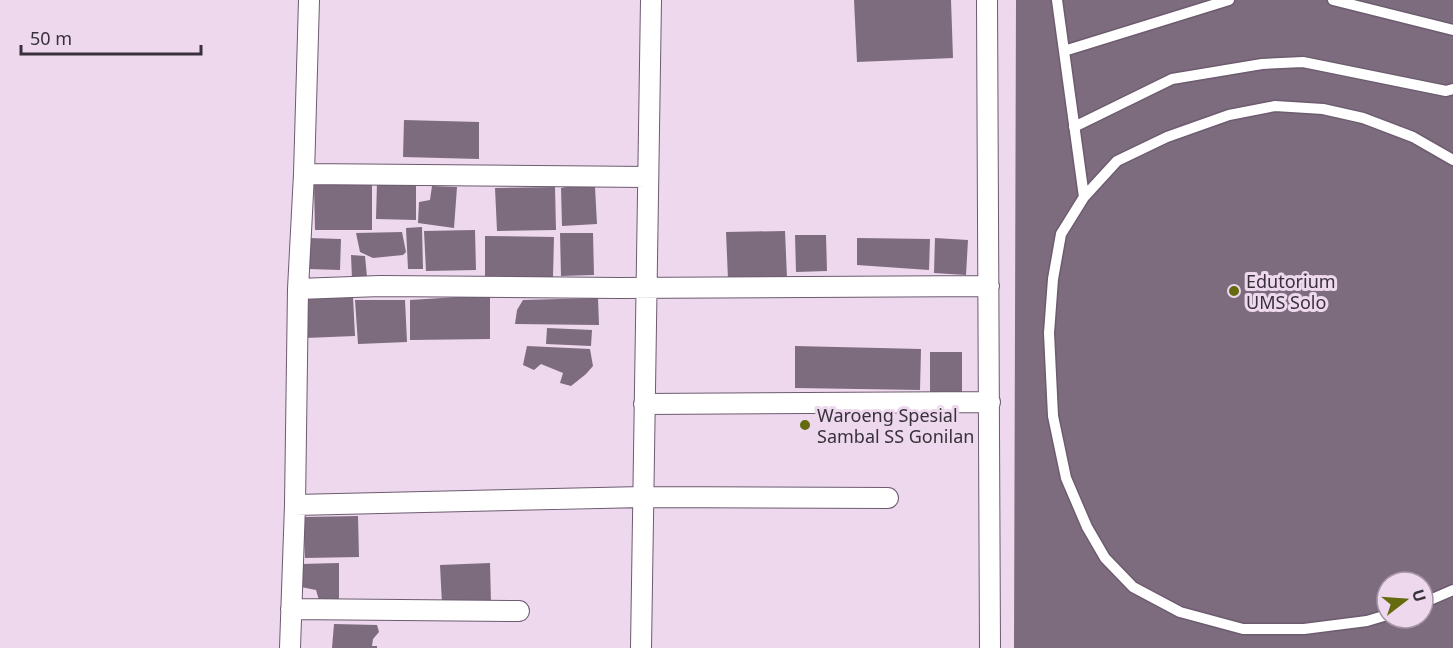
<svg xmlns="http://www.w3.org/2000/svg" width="1453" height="648" viewBox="0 0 1453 648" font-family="'Noto Sans',sans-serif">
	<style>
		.building { fill: #7d6b7e; fill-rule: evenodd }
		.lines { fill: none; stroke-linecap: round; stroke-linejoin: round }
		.lane-casing { stroke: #6d5b6f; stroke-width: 13 }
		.street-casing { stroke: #6d5b6f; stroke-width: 22 }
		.lane { stroke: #fff; stroke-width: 10 }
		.street { stroke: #fff; stroke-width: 20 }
		.poi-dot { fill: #646a0d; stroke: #edd8ee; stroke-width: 2 }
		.labels { text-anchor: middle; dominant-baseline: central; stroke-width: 6; stroke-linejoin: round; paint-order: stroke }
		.poi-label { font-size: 18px; fill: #39313a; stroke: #edd8ee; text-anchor: start }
	</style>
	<rect width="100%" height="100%" fill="#edd8ee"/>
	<path class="building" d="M854,0H951L953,58L857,62Z
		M1016,0H1453V648H1014ZM1387,582H1423V618H1387Z
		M404,120L479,122V159L403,157Z
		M377,182L416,183V220L376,219Z
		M314,185H372V230H315Z
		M576,185L595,187L597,224L562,226L561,188Z
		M432,186L457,187L454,228L418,223L419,202L430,200Z
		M555,187L556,230L497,231L495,188Z
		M422,227L423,269H408L406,228Z
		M475,230L476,270L426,271L424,231Z
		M785,231L787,278L728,279L726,232Z
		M402,232L406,252L403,255L373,258L360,252L356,233Z
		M560,233H593L594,275L561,276Z
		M795,235H826L827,271L796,272Z
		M485,236L554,237L553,277L485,279Z
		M309,238L341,239L340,270L309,269Z
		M857,238L930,239L929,270L857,265Z
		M935,238L968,240L966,275L934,273Z
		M351,255L365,256L367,277L352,279Z
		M490,295V339L410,340V300Z
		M353,297L355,336L305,338L303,299Z
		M598,298L599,325L515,324L517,310L523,300Z
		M355,300H405L407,342L358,344Z
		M547,328L592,330L591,346L546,344Z
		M527,346L590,349L593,366L586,374L571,386L560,383L563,373L541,364L534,370L523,365Z
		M795,346L921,349L920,390L795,388Z
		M930,352H962V397L930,398Z
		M358,516L359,557L305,558L303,517Z
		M339,563V600H319L316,590L301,587V564Z
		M490,563L491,603L442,604L440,565Z
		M334,624L377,625L379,632L373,639L372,646H377V648H332Z"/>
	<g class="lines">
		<defs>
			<path id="lane" d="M1057,0L1084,197
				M1333,0L1453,30
				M1064,51L1229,0
				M1074,127L1172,79L1262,64L1303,62L1446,91L1453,89
				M1423,603L1453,590
				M1387,615L1367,621L1304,629H1243L1180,612L1133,587L1105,558L1087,527L1066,478L1053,416L1049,333L1053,279L1061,234L1084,197L1117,161L1167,137L1229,115L1275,106L1323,109L1363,118L1413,137L1453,160"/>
			<path id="street" d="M987,0L990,648
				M304,174L648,177
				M298,289L380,286L619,288L989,286
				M644,404L990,402
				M295,505L643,497L888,498
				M291,609L519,611
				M290,648L295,505L298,289L304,174L309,0
				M641,648L651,0"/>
		</defs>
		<use href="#lane" class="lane-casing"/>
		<use href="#street" class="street-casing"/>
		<use href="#lane" class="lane"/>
		<use href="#street" class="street"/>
	</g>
	<g class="poi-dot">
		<circle cx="1234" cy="291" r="6"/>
		<circle cx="805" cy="425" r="6"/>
	</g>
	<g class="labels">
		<g class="poi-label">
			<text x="1246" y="281">Edutorium<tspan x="1246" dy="21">UMS Solo</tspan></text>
			<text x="817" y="415">Waroeng Spesial<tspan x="817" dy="21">Sambal SS Gonilan</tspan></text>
		</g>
	</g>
	<g transform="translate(1405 600) rotate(73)"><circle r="28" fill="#edd8ee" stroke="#a595a6" stroke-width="1.5"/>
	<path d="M0-4.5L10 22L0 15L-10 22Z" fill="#646a0d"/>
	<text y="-9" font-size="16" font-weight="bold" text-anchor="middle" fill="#39313a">U</text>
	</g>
	<path d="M21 45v9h180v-9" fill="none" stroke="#39313a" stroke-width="3"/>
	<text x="30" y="45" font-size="18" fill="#39313a" stroke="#edd8ee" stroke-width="4.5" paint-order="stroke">50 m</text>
</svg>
